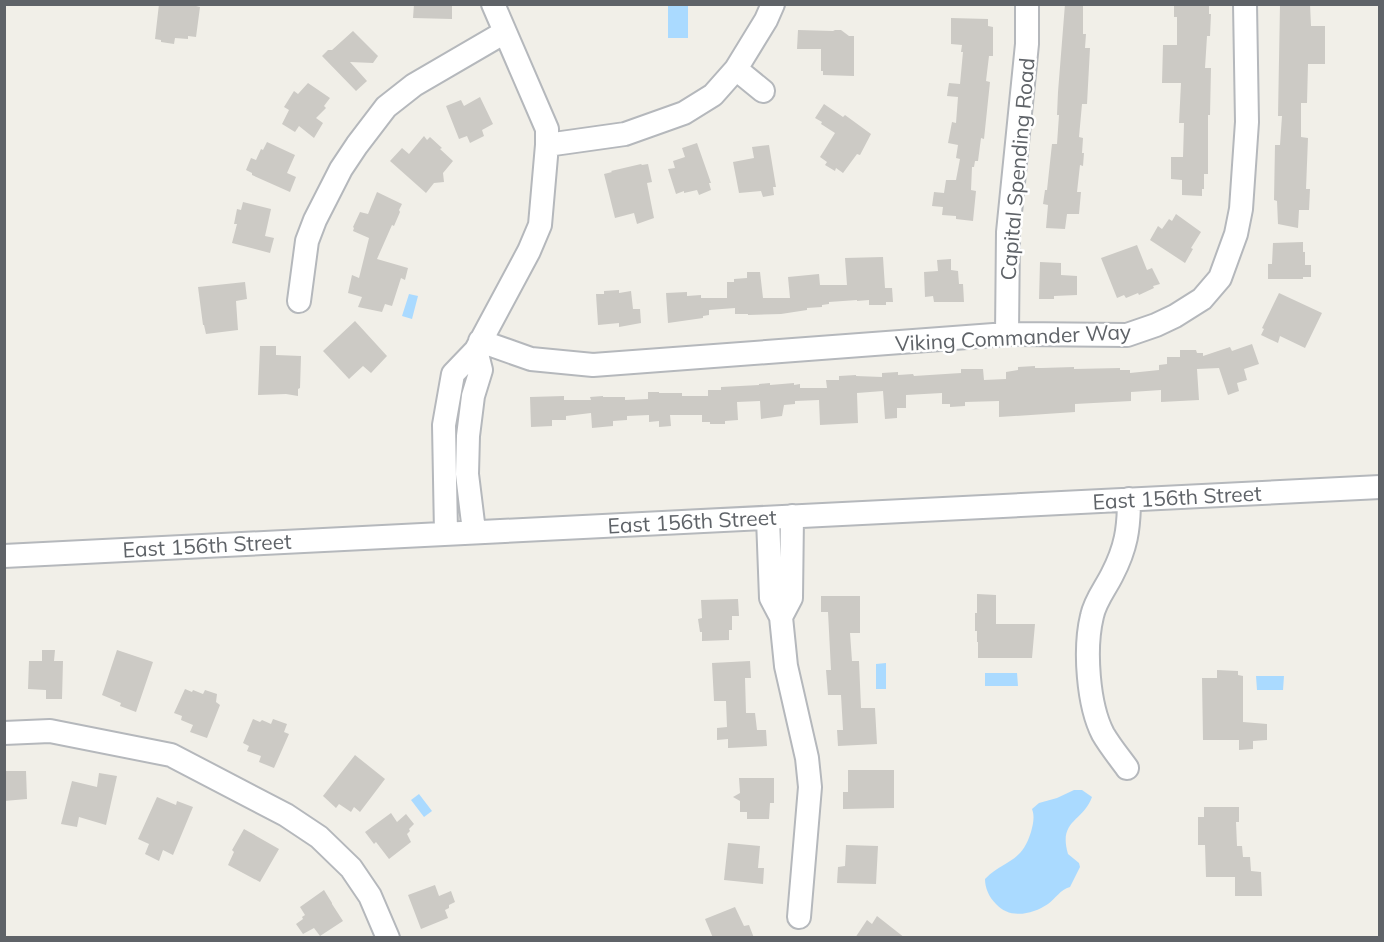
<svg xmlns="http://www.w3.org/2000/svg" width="1384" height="942" viewBox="0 0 1384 942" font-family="Mulish,sans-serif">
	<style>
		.water { fill: #aadaff }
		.building { fill: #cccac5 }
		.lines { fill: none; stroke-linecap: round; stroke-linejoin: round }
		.minor-casing { stroke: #b5b8bc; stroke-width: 26 }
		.minor { stroke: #fff; stroke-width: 22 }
		.labels { text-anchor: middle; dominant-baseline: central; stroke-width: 5; stroke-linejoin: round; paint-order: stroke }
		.street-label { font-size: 21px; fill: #5f6368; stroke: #fff }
	</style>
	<rect width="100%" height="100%" fill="#f1efe8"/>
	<path class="water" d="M668,5H688V38H668Z
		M409,294L418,296L412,319L402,316Z
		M886,663V689H876V664Z
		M985,673H1017L1018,686H985Z
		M1256,676H1284L1283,690H1257Z
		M1074,790H1082L1092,797C1083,822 1058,820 1068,854L1079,863L1080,867L1070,887C1060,890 1056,898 1048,904C1032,915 1009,919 996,904C989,897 985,888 985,879C1005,859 1021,864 1031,832C1033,824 1035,817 1032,809L1039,803L1057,798Z
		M419,794L432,811L424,817L411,800Z"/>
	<path class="building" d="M159,4H188L200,7L196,37L188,36V39L175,38L174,44L161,42V40L155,39Z
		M414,4H452V19L413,18Z
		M1065,4H1083V34H1086L1085,48H1090L1087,104H1082L1079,137L1083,138L1082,153H1084L1083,166L1080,165L1077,192H1081L1079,214H1067L1065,229L1046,228L1048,205L1043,204L1045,190H1047L1052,144H1057L1059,115H1057L1058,92Z
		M1174,4H1209V14H1211L1210,36H1207L1205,68H1211L1210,115H1208V174H1204V189H1202V196L1182,195V180L1171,179V157H1183L1184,123H1179L1181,83H1162L1163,45H1177V17H1174Z
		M1280,4H1310L1311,26H1325V64H1308L1307,103H1301V137L1308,138L1306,189H1310L1309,210H1299L1298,228L1278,224L1277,201L1274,200L1275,145H1280L1282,116H1278Z
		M951,18L988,19V26L993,27V56H989L986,81L990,82L984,139L981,138L978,161H975L974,167H972L971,190L976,191L973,221L956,219V216L942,215L943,207L932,206L934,192L944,193L946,180H956L960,159L956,158L958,145L948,143L952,122L956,123L958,97L947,96L949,83L960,84L963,52H961L962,45L951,44Z
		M798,30L833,31L835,30H841L849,36H854V76L823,75V71H821V49H797Z
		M353,31L378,56L373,63L350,62L367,81L356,91L322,56L328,50H332Z
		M308,83L330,98L324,106L326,108L316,118L323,123L314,138L299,126L295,132L282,124L289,110L284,107L294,91L298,94Z
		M480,97L493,124L482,130L484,136L470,143L467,136L459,139L446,106L461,100L464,106Z
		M824,104L843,117L845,115L871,134L860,155L857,154L843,173L836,168L835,171L825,165L827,162L820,157L835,133L821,124L822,122L815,118Z
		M424,136L427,140L430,137L442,148L440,149L453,161L443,173L444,182L434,183L426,193L390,161L402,148L409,154Z
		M267,142L295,155L287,173L296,177L290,192L252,175V173L246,170L251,158L256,160L261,149L263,150Z
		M697,143L711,183H709L711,190L699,195L697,190L684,193V191L676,194L668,169L675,168L673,161L685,157L682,148Z
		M769,145L776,187H773L774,195L763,197L761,191L739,193L733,162L754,158L752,147Z
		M641,164L642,165L648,164L652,182L647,183L654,218L637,224L634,213L615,218L604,174L612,172L611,171Z
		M377,192L402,204L399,210L400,212L394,226L392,225L377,259L408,268L405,280L401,278L392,306L385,304L382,312L358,307L362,297L348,293L352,275L359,278L369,238L353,231L354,228L353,227L360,212L368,214Z
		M243,202L271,209L265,236L274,238L270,253L232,243L237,224H234L237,209L241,210Z
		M1176,214L1201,232L1191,248L1193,249L1185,263L1150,240L1158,226L1162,229L1169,219L1172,221Z
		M1303,242V252H1305V265H1311V277H1303V279H1268V264H1272L1273,243Z
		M1137,245L1147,270L1152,268L1160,284L1153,286L1154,288L1139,295L1138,293L1126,298L1124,295L1117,298L1101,258Z
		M883,257L885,288H892L893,302H886V305H869V300L857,301V300L829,302V304L822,305V307L807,308V310L781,314L748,315V314H735V308L709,310V315L703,316V318L668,323L666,293L687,292V296L701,295V298H727V282H734V279L747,278V272H760L763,298H790L788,277L819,274L820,285H847L845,258Z
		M951,259V270L958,271L959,284H963L964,302H934L933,296L925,297L924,272L938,271L937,260Z
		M1040,262L1061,263V275L1077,276V295L1054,296V299H1039Z
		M245,282L247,299L236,301L238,330L206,334L204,325H203L198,287Z
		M619,290V293L631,291L633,309H640L641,323L619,327V323L598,325L596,294H604V291Z
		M1279,293L1322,313L1305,348L1280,336L1278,343L1261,335L1264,329L1262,328Z
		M355,321L387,356L371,373L363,366L349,379L323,351Z
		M1252,344L1259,364L1244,369L1247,380L1237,383L1239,391L1228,395L1219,368L1197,369L1199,400L1161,402V390L1131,392V401L1075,404V412L999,417V401L965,402V406L950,407V404H942V393L906,395V408H897V418L885,419L883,391L857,393L858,423L820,425L819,400L795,401V404L784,405L782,416L761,419L760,401L737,402L738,420L725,421V424H710V422H702V415H670L671,426L659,427V421L649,422V415L627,416V420L613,421V426L592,428L591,413L566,416V420H552V426L531,427L530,397L564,396V400H591L590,397L603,396V397H625V400L648,399V392H659V393H682V396H708V390H721V387L759,385V384L770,383V385L794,383V385L800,384V388H827L826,380H839V376L856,375V376L882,377V373L898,372V375L913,374L914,376L961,373V369H983L984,380L1006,379V372L1018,370V367L1035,366V368H1042L1074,367V369L1120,368V370H1130V373L1159,370V365L1167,364V357H1180V350H1196L1197,353H1203V356L1230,347L1232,351Z
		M260,346H276V355L301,356L300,388L298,389V396L286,394L258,395Z
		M977,594L996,595V624H1035L1032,658H978V642H977V631H975V613H977Z
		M821,596H860V633H850L852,661H859L861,708H875L877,744L838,746L837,730H843L841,695H828L826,670H831L828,612H821Z
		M738,599L739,616H732V630H729V640L702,641V632H700L698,619L702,618L701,600Z
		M42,650H55L54,661H63L62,699H46V690L28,689L29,661H42Z
		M117,650L153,662L136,712L120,706L121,703L102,695Z
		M750,661L751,678H745L746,713H755L757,730H766L767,746L728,748V739L717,740V728L727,727L726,701H714L712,663Z
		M1217,670L1238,671V675L1243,676V722L1267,724V740L1253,741V749L1239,750V740H1203L1202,678H1217Z
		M185,689L192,692L193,690L203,694L205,690L217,694L216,702L220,705L207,738L190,732L193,725L181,720L182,716L174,713Z
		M253,719L260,722L262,720L271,724L273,719L287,724L284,732L289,734L274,768L259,762L261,756L247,751L249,746L243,743Z
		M355,755L385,779L360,812L354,807L351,812L339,804L336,808L323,796Z
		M848,770H894V808L843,809V792H848Z
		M4,771H26L27,799L4,801Z
		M99,773L117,776L106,825L79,817L77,827L61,824L72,781L97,787Z
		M739,778H774V803H770L769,819H747V812H740V801L733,797L740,793Z
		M157,797L176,805L177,801L193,807L173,855L163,850L159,861L145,854L149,844L138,839Z
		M1204,807H1239V822H1236L1237,846H1242L1243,857H1250L1251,871L1261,872L1262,896H1235V877H1206L1205,845H1198V817H1204Z
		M391,813L397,822L406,814L414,824L409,829L410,831L407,834L411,842L389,859L376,842L374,844L365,832Z
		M244,829L279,849L260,882L228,865L234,852L232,850Z
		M728,843L760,846L758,868H764L763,884L724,880Z
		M846,845L878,846L876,884L837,883L838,867L845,866Z
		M435,885L439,896L451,891L455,902L449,905V908L445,910L448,918L421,929L408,895Z
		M324,890L332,903V904L343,921L320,936L314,928L303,934L296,924L303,919L302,917L305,915L300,907Z
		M735,907L744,926L749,925L754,938H713L705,919Z
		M877,916L905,938H855L867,920L872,924Z"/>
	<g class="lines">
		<defs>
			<path id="minor" d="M736,69L763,91
				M547,145L625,134L684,113L713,95L736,69L766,20L773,4
				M299,301L307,241L315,220L341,169L357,145L386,107L414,85L505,32
				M1007,334L1008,232L1027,44V4
				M480,341L531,359L593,365L1007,334L1127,335L1156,325L1175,316L1202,299L1220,278L1236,234L1241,209L1247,122L1245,4
				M768,518L771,598L781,617L786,666L807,758L810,787L799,917
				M474,531L467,474L468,436L473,396L481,370L476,350
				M446,533L444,425L453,374L476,350L529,251L540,225L547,145V129L493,4
				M4,556L1380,487
				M781,617L791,598L792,516
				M4,733L50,731L171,755L286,815L319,837L351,868L370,896L388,938
				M1127,768C1119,757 1110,746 1103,734C1088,705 1084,649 1092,616C1095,601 1105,589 1112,575C1126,548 1129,529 1129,499"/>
		</defs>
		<use href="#minor" class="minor-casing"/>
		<use href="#minor" class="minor"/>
	</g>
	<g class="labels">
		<g class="street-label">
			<text transform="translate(1017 169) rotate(-85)">Capital Spending Road</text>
			<text transform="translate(1013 337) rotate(-3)">Viking Commander Way</text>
			<text transform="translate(1177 497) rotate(-3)">East 156th Street</text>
			<text transform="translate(692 521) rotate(-3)">East 156th Street</text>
			<text transform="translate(207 545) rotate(-3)">East 156th Street</text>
		</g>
	</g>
	<rect width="1384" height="942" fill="none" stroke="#5f6368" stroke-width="12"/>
</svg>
